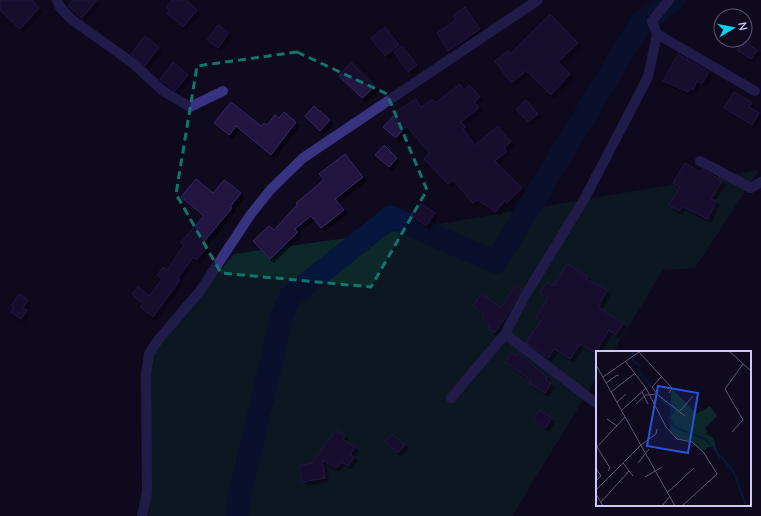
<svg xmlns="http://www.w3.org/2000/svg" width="761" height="516" viewBox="0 0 761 516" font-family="Lato,sans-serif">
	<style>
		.green { fill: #0d2828 }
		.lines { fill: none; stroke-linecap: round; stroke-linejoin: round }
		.river { stroke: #05173c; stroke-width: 23 }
		.building { fill: #201540; stroke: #37256e; filter: url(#shadow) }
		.minor { stroke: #383281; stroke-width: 10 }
		.marked { fill: none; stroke: #0f766e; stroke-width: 3; stroke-dasharray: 8 5; stroke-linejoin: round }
		.inset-river { fill: none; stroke: #05173c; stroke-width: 2 }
		.inset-road { fill: none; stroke: #5c5678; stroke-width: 1 }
		.view { fill: #2654da; fill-opacity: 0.15; stroke: #2654da; stroke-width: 2 }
		.inset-edge { fill: none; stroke: #d0c7ff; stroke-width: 2 }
	</style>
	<defs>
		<filter id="shadow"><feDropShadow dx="3.5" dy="3.5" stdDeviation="0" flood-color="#0009"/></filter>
	</defs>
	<rect width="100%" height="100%" fill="#0f0a1e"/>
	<path class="green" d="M759,170L695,268L663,270L613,352H597V377L512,516H147L148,373L152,357L162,339L234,254L422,227Z"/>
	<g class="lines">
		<path class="river" d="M237,516L239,498L282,316L291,296L391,217L496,262L640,24L674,0"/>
	</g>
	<path class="building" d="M0,0H32L39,8L20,29L0,10Z
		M73,0H97L82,18L68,6Z
		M172,0H186L197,10L183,27L167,13L170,10L166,7Z
		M465,7L480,29L448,51L437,33L456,20L453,16Z
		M550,14L578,43L558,62L570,74L551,95L526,71L511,83L495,61L508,51L510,54Z
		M218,25L229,33L218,48L207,40Z
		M385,27L399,45L385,56L371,38Z
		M145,36L159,47L145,66L131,54Z
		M743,41L757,50L751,59L737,50Z
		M402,46L417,65L408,72L394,52Z
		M678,54L709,72L702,84L697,81L693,90L690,88L688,92L663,81Z
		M173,62L188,75L175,91L160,79Z
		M351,62L375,86L362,98L339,76Z
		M460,84L464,90L470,85L480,97L474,102L479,108L461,122L466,127L463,129L475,145L498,126L511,142L504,148L507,151L495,161L522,188L507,203L505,200L496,212L477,200L473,203L453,180L448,184L424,159L430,153L406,126L396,138L383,127L399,110L416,99L421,107L432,99L435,103Z
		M734,92L752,103L749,107L759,113L752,125L724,108Z
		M526,100L538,114L528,122L516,109Z
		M231,102L261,126L264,123L267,125L275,115L279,118L284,112L296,122L271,155L236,126L229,135L214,123Z
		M314,106L330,120L320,131L305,116Z
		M384,145L397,158L389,167L375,155Z
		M345,154L363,177L335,199L344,210L321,228L311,216L295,229L298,232L270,259L253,241L269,226L274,230L297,205L296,203L324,180L319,174Z
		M685,163L700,172L702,169L722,181L711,199L716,201L708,219L682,206L679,211L669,205L680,187L673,183Z
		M196,179L213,193L224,180L241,193L230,207L232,208L201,245L206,249L196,260L193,257L178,278L180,280L153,317L140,307L143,304L132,294L138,286L149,296L162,279L157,275L163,267L167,270L184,245L181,242L204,216L181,197Z
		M421,203L435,213L426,226L411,215Z
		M567,264L588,277L586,279L607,290L598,307L623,324L616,335L609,330L595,353L580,344L570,359L554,349L548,358L526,342L541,321L536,318L548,298L540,293L547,282L554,286Z
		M516,285L522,289L506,317L494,333L488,328L490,325L482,318L485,315L473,305L482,294L501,308Z
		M19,294L28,300L23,308L27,310L21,319L11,312L14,308L11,306Z
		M512,353L517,356L519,353L547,377L546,380L551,383L545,393L529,383L531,380L505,362Z
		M540,410L552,418L545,428L533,419Z
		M336,430L345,436L343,439L355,447L350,455L354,457L348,466L341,462L336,468L322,460L325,478L302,482L299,466L312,463Z
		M392,434L405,445L398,453L385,442Z"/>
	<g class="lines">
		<path class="minor" d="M57,0L60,7L71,19L134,64L163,91L190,107L223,91
			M657,34L755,91
			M700,161L751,188L761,182
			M505,334L597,404
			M451,398L505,334L525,296L586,196L648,77L657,34L652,21L669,0
			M142,516L147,492L146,374L149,354L158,340L200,291L251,214L271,189L303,158L538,0"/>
	</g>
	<path d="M0 0H761V516H0ZM297,52L387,94L427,190L371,287L221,273L176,194L197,66Z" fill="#0f0a1e" fill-opacity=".55" fill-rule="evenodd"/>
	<path class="marked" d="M297,52L387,94L427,190L371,287L221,273L176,194L197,66Z"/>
	<g transform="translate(596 351)">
		<rect width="155" height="155" fill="#0f0a1e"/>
		<path d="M75,37L101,63L114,55L121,65L109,77L112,80L110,83L117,87L125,111L117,96H112L108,101L96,91L82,88L74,80Z" fill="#0d2828"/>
		<path class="inset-river" d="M37,0V10L44,15L43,20L59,40M63,46L78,59L73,67L78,76L109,88L128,109L138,122L150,155"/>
		<path class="inset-road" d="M133,0L155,20M30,11L50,37L70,76L81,88L96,91L108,102L121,123L86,155M0,14L79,155M7,26L43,1L76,37L73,42M65,26L56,36L62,44L89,65M10,32L21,24L23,25M15,41L38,23M46,41L52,53M21,51L30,43M40,53L50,44L61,43M26,59L50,37M84,60L97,45M11,68L21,75M136,81L147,69L129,38L147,13M1,96L14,117L12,120M0,97L29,66M27,112L37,125M42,112L53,98M0,117L5,125L0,130M49,126L66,116M0,139L45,94L60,83L61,78M71,142L98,117M0,143L7,155M5,151L33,120M66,155L74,145"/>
		<path class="view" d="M62,35L102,42L92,102L51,95Z"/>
		<rect width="155" height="155" class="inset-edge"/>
	</g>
	<g transform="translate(733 28) rotate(80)"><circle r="19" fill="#0f0a1e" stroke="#5c5678"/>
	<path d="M0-3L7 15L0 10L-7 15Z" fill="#00cff2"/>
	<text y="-6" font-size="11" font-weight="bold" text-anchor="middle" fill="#d0c7ff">N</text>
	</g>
</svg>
